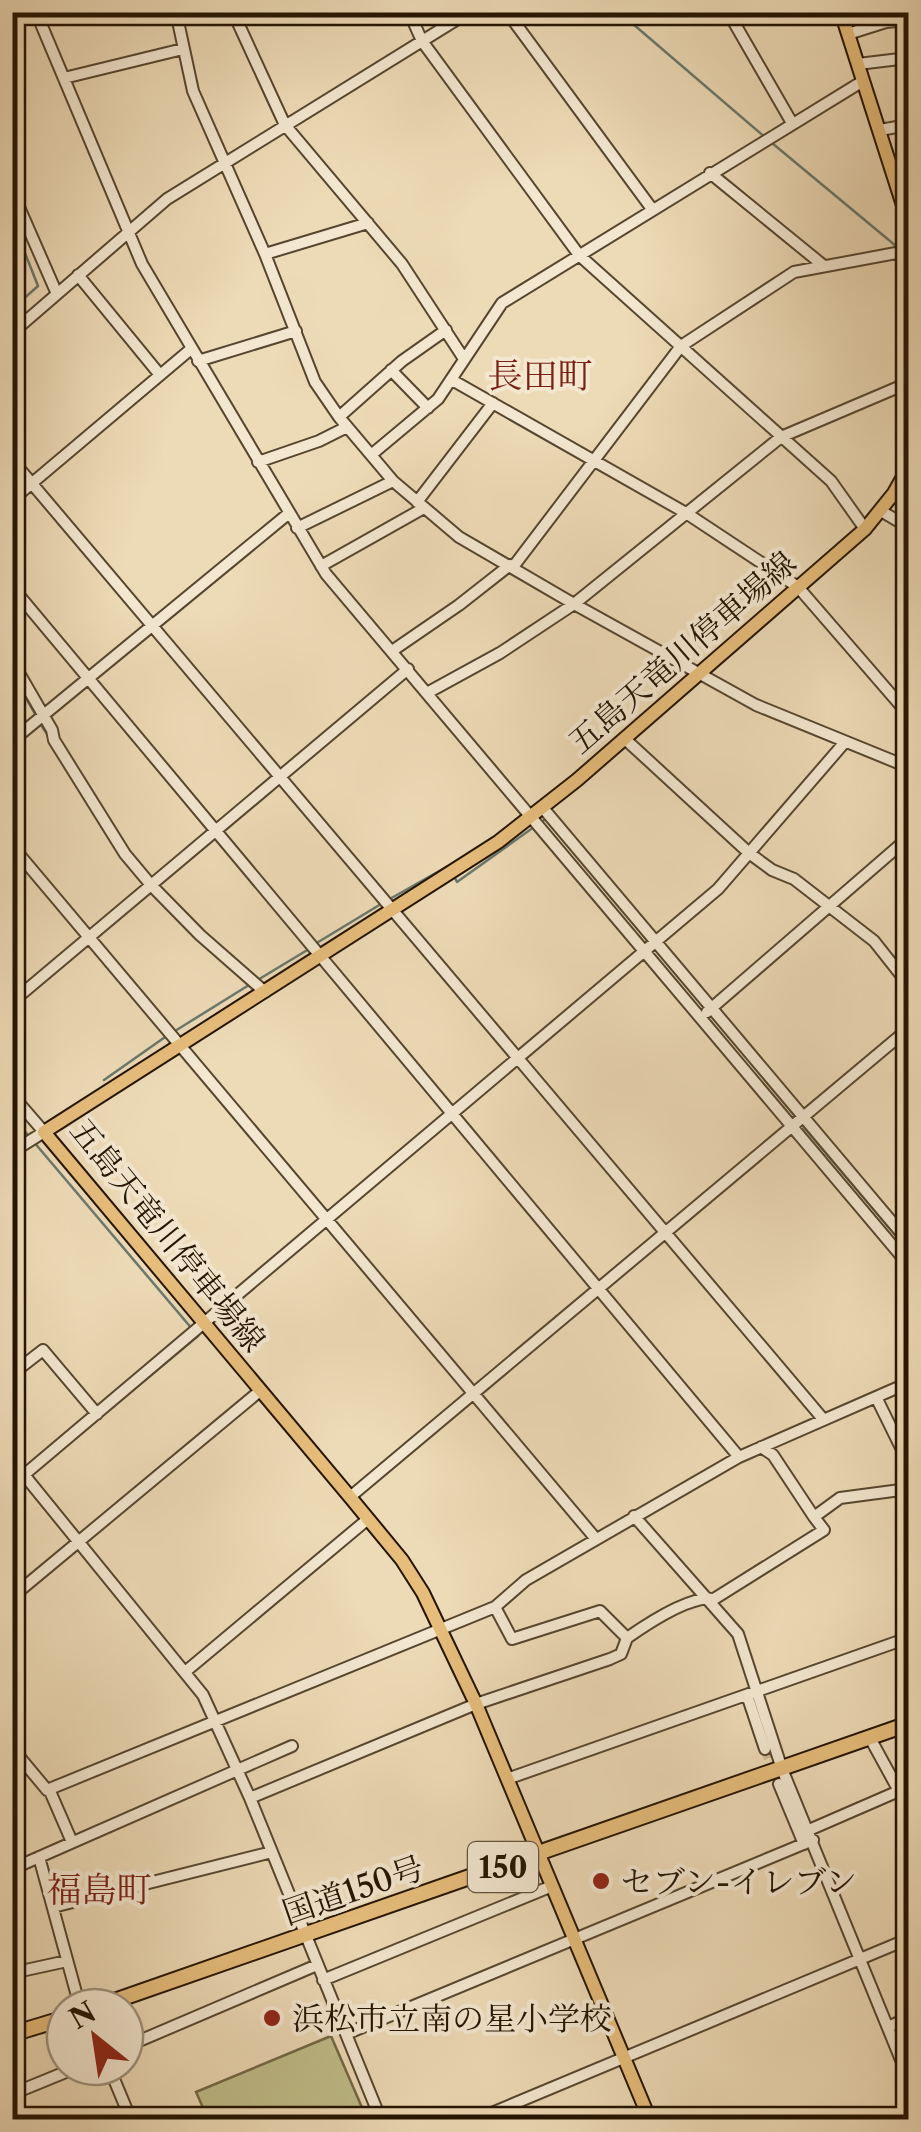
<svg xmlns="http://www.w3.org/2000/svg" width="921" height="2132" viewBox="0 0 921 2132" font-family="'Libre Caslon Text','Noto Serif JP',serif">
	<style>
		.green { fill: #bfbd89; stroke: #726846; stroke-width: 2.5 }
		.lines { fill: none; stroke-linecap: round; stroke-linejoin: round }
		.stream { stroke: #6a786c; stroke-width: 2.5 }
		.minor-tunnel { stroke: #cfbc9b; stroke-width: 10; stroke-dasharray: 10 5; stroke-linecap: butt }
		.minor-casing { stroke: #56462f; stroke-width: 14 }
		.major-casing { stroke: #241402; stroke-width: 16 }
		.highway-casing { stroke: #241402; stroke-width: 18 }
		.minor { stroke: #f3e7d0; stroke-width: 10 }
		.major { stroke: #e6bd7b; stroke-width: 12 }
		.highway { stroke: #e6bd7b; stroke-width: 14 }
		.poi-dot { fill: #8f2418; stroke: #f3e7d0; stroke-width: 4 }
		.labels { text-anchor: middle; dominant-baseline: central; stroke-width: 8; stroke-linejoin: round; paint-order: stroke }
		.shield { fill: #f3e7d0; stroke: #625340; stroke-width: 2.5 }
		.shield-label { font-size: 30px; font-weight: bold; fill: #241402 }
		.street-label { font-size: 32px; fill: #241402; stroke: #f3e7d0 }
		.poi-label { font-size: 32px; fill: #241402; stroke: #f3e7d0; text-anchor: start }
		.neighbourhood-label { font-size: 35px; fill: #7a1f14; stroke: #f3e7d0 }
	</style>
	<rect width="100%" height="100%" fill="#eddab6"/>
	<filter id="stains"><feTurbulence type="fractalNoise" baseFrequency=".002" numOctaves="4"/><feColorMatrix values="0 0 0 0 .2 0 0 0 0 .09 0 0 0 0 .02 0 0 0 .5 -.17"/></filter>
	<radialGradient id="worn" r=".72"><stop offset=".6" stop-color="#630" stop-opacity="0"/><stop offset="1" stop-color="#630" stop-opacity=".3"/></radialGradient>
	<path class="green" d="M331,2036L367,2119H208L196,2092Z"/>
	<g class="lines">
		<path class="stream" d="M619,12L766,138
			M772,143L908,256
			M12,220L38,286L12,309
			M12,674L35,714
			M41,725L47,734
			M541,822L546,819L649,942
			M455,878L457,882L534,827
			M388,900L448,866
			M315,944L381,904
			M655,948L704,1007
			M256,981L309,949
			M709,1013L797,1118
			M175,1031L249,985
			M104,1080L168,1035
			M802,1125L908,1250
			M21,1127L28,1135
			M33,1141L193,1330
			M31,1475L198,1336
			M12,1494L25,1480"/>
		<path class="minor-tunnel" d="M765,1749L776,1776"/>
		<defs>
			<path id="minor" d="M36,12L142,264L326,574L908,1264
				M176,12L193,91L265,254L315,382L339,417L393,481L459,537L574,604L756,705L908,767
				M233,12L285,125L402,264L464,359
				M409,12L422,41L579,255L831,481L865,529
				M507,12L652,209
				M728,12L792,123
				M848,34L886,22L908,20
				M858,64L908,58
				M64,78L183,49
				M880,130L908,125
				M893,170L908,165
				M710,173L824,266
				M12,191L57,294
				M265,254L368,223
				M78,275L160,375
				M12,333L167,199L469,12
				M198,361L296,331
				M391,370L428,408
				M452,380L686,513L798,587L908,714
				M339,417L402,361L446,330
				M371,455L438,399L502,303L863,81
				M12,460L823,1419
				M258,462L319,441L347,427
				M12,500L191,349
				M417,502L493,403
				M881,511L908,527
				M297,528L393,481
				M321,566L424,508
				M513,567L681,346L794,272L896,253L908,262
				M12,587L739,1457
				M392,651L459,605L510,565
				M12,661L52,730L54,740L125,854L151,885L200,935L265,992
				M427,693L500,653L574,604L781,437L908,383
				M625,739L749,853L772,870L794,879L874,941L908,984
				M12,741L288,514
				M543,808L908,1241
				M12,846L596,1539
				M12,1002L408,669
				M707,1012L908,838
				M12,1095L44,1132L12,1152
				M12,1374L43,1350L97,1414
				M876,1397L908,1462
				M761,1447L773,1455L814,1517
				M12,1460L203,1695L250,1798L381,2120
				M12,1485L718,889L845,742
				M350,1497L908,1029
				M634,1516L738,1634L782,1769L908,2077
				M12,1597L261,1390
				M495,1607L512,1639L600,1611L627,1638C647,1624 690,1595 714,1599L824,1530L814,1517L840,1498L908,1489
				M185,1672L368,1519
				M747,1695L765,1749
				M870,1738L899,1791
				M12,1748L47,1790L495,1607L526,1580L739,1457L908,1383
				M507,1779L908,1638
				M779,1784L804,1844
				M49,1789L72,1842
				M250,1798L476,1704L610,1659L621,1654L627,1638
				M809,1830L908,1787
				M39,1857L80,2007
				M12,1869L292,1746
				M53,1907L272,1852
				M12,1973L67,1961
				M323,1980L552,1886
				M888,2027L908,2018
				M346,2034L813,1840
				M125,2047L317,1965
				M109,2067L131,2120
				M12,2094L78,2067
				M475,2120L908,1939
				M901,2120L908,2116"/>
			<path id="major" d="M841,12L908,221
				M650,2120L476,1704L423,1593L402,1560L350,1497L44,1132L498,842L577,780L865,529L894,493L908,468"/>
			<path id="highway" d="M97,2007L908,1724
				M12,2034L65,2018"/>
		</defs>
		<use href="#minor" class="minor-casing"/>
		<use href="#major" class="major-casing"/>
		<use href="#highway" class="highway-casing"/>
		<use href="#minor" class="minor"/>
		<use href="#major" class="major"/>
		<use href="#highway" class="highway"/>
	</g>
	<g class="poi-dot">
		<circle cx="601" cy="1881" r="10"/>
		<circle cx="272" cy="2018" r="10"/>
	</g>
	<g class="labels">
		<rect class="shield" x="468" y="1842" width="70" height="50" rx="8"/>
		<g class="shield-label">
			<text x="503" y="1867">150</text>
		</g>
		<g class="street-label">
			<text transform="translate(682 652) rotate(-41)">五島天竜川停車場線</text>
			<text transform="translate(168 1235) rotate(51)">五島天竜川停車場線</text>
			<text transform="translate(353 1890) rotate(-19)">国道150号</text>
		</g>
		<g class="poi-label">
			<text x="621" y="1881">セブン-イレブン</text>
			<text x="292" y="2018">浜松市立南の星小学校</text>
		</g>
		<g class="neighbourhood-label">
			<text x="540" y="375">長田町</text>
			<text x="99" y="1889">福島町</text>
		</g>
	</g>
	<rect width="921" height="2132" fill="none" stroke="#eddab6" stroke-width="50"/>
	<rect x="15" y="15" width="891" height="2102" fill="none" stroke="#241402" stroke-width="5"/>
	<rect x="25" y="25" width="871" height="2082" fill="none" stroke="#241402" stroke-width="2.5"/>
	<g transform="translate(95 2037) rotate(330)"><circle r="48" fill="#f3e7d0" stroke="#a0937e" stroke-width="2.5"/>
	<path d="M0-8L18 38L0 25L-18 38Z" fill="#8f2418"/>
	<text y="-15" font-size="28" font-weight="bold" text-anchor="middle" fill="#241402">N</text>
	</g>
	<rect width="100%" height="100%" filter="url(#stains)"/>
	<rect width="100%" height="100%" fill="url(#worn)"/>
</svg>
